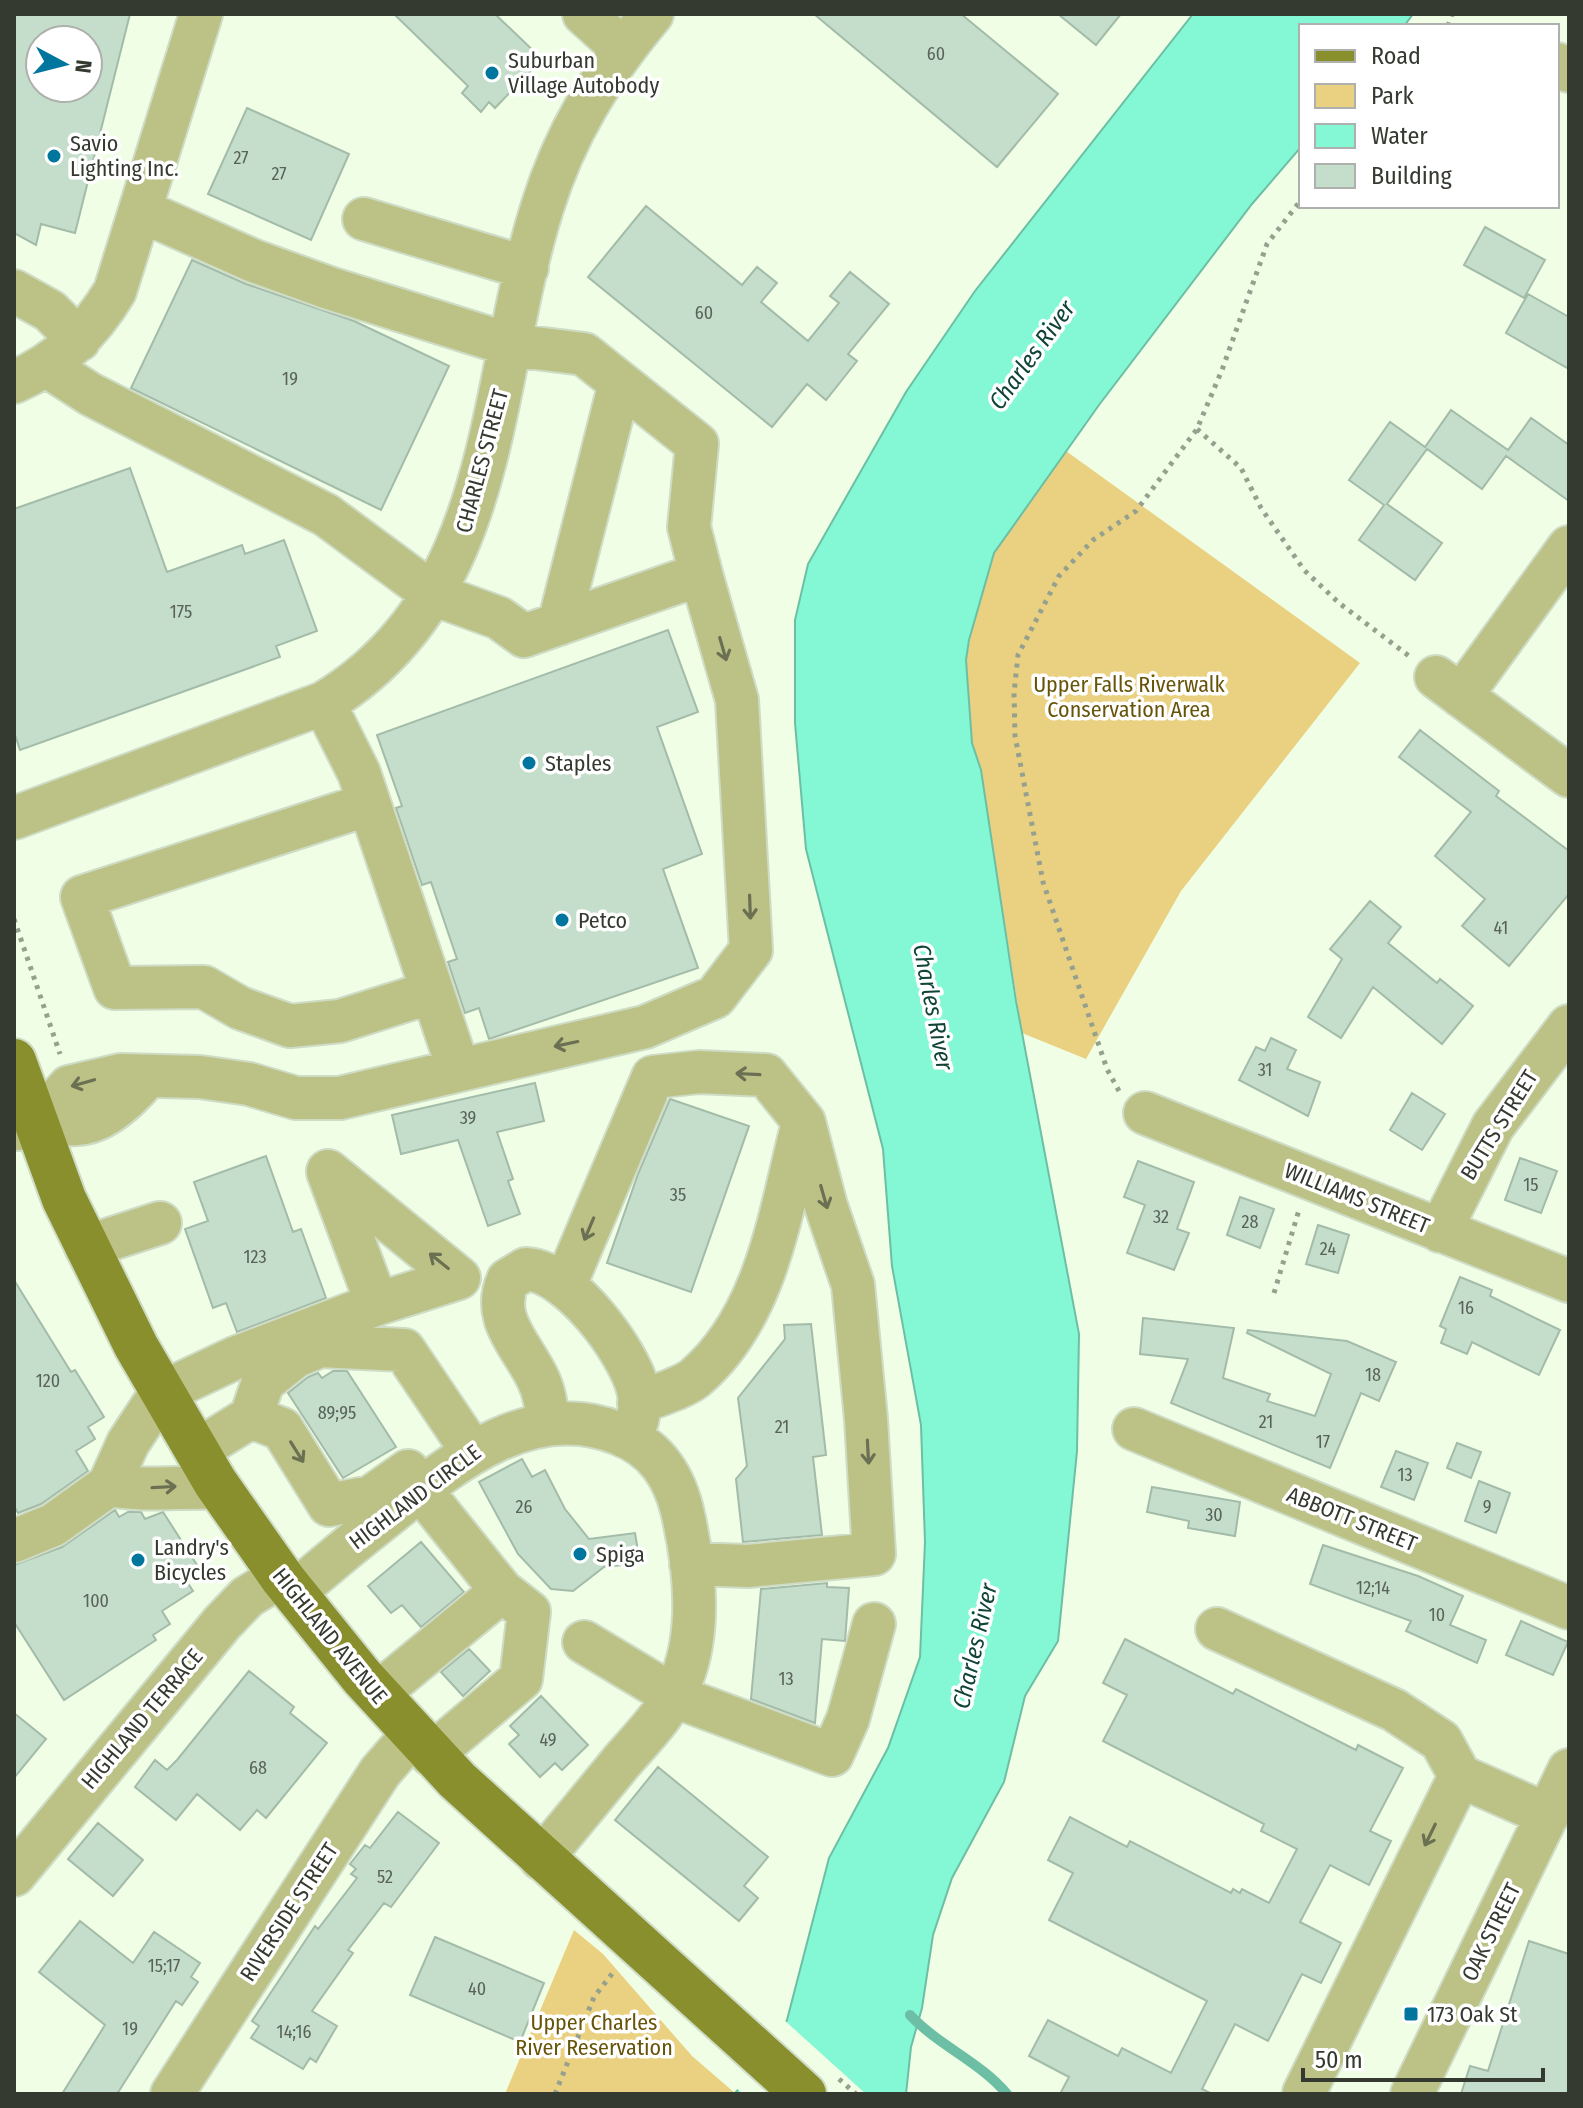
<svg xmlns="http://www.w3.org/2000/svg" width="1583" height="2108" viewBox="0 0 1583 2108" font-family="'Fira Sans Condensed',sans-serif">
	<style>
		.green { fill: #e9d181 }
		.water { fill: #84f8d5; stroke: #6cbfa4; stroke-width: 2 }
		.pier { fill: #effee5 }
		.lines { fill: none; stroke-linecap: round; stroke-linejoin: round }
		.stream { stroke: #6cbfa4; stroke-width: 10 }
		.building { fill: #c5decb; stroke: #a3bba9; stroke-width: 2; fill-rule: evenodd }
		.minor-casing { stroke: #cedbc5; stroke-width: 46 }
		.major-casing { stroke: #cedbc5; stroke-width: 48 }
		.path { stroke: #96a08f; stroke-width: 5; stroke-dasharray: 4 6; stroke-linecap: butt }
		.minor { stroke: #bcc286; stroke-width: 42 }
		.major { stroke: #898f2c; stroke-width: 44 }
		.oneway { stroke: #6b7053 }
		.poi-dot { fill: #00769f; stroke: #fff; stroke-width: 3 }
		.labels { text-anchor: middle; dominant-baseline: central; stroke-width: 7; stroke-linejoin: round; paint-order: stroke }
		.number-label { font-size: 18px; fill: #596358 }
		.poi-label { font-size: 22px; fill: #353a31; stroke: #fff; text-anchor: start }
		.street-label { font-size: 22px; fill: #353a31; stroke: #fff }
		.park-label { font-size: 22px; fill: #675409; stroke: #fff }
		.water-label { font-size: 24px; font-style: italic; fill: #104437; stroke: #fff }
	</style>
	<rect width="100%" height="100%" fill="#effee5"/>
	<path class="green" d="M1066,451L1360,663L1181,891L1086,1059L1022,1033L981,770L972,743L968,710L966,660L977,606L994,553Z
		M574,1930L603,1954L692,2056L736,2094H505Z"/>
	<path class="water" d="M1193,14H1413L1404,26H1301V147L1252,204L1099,405L994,553L969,640L966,660L972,743L981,770L1016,1001L1079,1334L1077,1451L1058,1641L1025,1696L1004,1782L952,1878L933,1935L922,2008L911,2047L906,2094H734L753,2074L787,2020L829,1858L888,1748L920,1657L925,1542L921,1425L892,1266L883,1149L806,849L795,723V620L808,564L906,392L975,291Z"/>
	<path class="pier" d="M783,2019L866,2094H743L735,2087L750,2072Z"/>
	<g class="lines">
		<path class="stream" d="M910,2015C939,2046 979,2061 1007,2094"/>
	</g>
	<path class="building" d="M14,14H130L75,233L41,224L36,245L14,233ZM40,40H88V88H40Z
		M394,14H495L542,59L495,108L489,102L481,112L462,93L468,86Z
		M814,14H961L1058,94L997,167Z
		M1058,14H1121L1096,45Z
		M247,108L349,154L311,240L208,194Z
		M646,206L742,285L757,267L777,283L761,302L808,341L839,303L830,296L850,272L889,304L848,354L857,361L826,400L807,384L772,427L588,277Z
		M1485,227L1545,260L1524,298L1464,265Z
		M192,260L246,284L354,321L449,366L381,510L131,388Z
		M1528,294L1569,317V369L1506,333Z
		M1451,410L1508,450L1531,418L1569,445V501L1506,456L1482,489L1427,449L1387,504L1442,543L1415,580L1359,540L1384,505L1349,480L1390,422L1425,447Z
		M130,468L167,572L242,545L245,554L284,540L317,631L276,646L280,657L20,750L14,732V509Z
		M668,630L698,712L657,727L702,854L663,869L698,968L489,1039L479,1008L465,1013L448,962L457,959L431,882L422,885L396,808L402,806L377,735Z
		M1420,730L1499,791L1496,796L1569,851V894L1509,966L1462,926L1485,899L1435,856L1471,812L1399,757Z
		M1370,901L1401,927L1388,943L1437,983L1440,979L1473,1006L1442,1044L1373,987L1341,1038L1308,1017L1342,959L1330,949Z
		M1271,1038L1296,1050L1287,1069L1320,1082L1308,1116L1239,1080L1256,1047L1265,1051Z
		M535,1083L544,1121L497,1132L513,1179L508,1181L520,1214L488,1226L458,1140L401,1154L392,1115Z
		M1412,1093L1445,1114L1422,1150L1390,1130Z
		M670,1099L749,1126L691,1292L607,1263L638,1174Z
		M266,1156L293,1232L301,1229L326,1298L237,1332L226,1303L213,1308L185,1229L208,1221L194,1182Z
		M1520,1158L1557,1171L1541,1213L1505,1200Z
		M1138,1161L1194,1182L1177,1229L1189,1233L1174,1270L1127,1253L1145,1205L1124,1197Z
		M1240,1197L1274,1209L1260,1248L1227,1235Z
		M1318,1225L1349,1235L1338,1273L1306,1264Z
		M1460,1277L1492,1290L1490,1296L1560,1330L1539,1375L1472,1342L1467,1354L1441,1343L1446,1329L1440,1326Z
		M14,1280L71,1372L75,1370L104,1417L88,1427L95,1439L76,1451L88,1471L41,1504L18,1513L14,1506Z
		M1143,1318L1234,1328L1223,1378L1270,1394L1267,1401L1315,1416L1331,1374L1247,1333L1248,1330L1347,1341L1396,1362L1379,1401L1361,1393L1330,1468L1171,1403L1188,1359L1140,1354Z
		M811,1324L826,1455L813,1457L822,1535L743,1542L736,1479L747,1466L738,1398L785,1339L784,1325Z
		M333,1371H347L396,1447L343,1478L288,1393L308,1377L318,1373L322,1378Z
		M1457,1443L1481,1452L1471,1478L1447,1468Z
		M1396,1451L1428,1463L1414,1500L1381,1487Z
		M522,1459L532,1477L545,1470L565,1509L589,1539L635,1533L640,1563L604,1567L573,1591L551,1589L518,1554L479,1482Z
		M1479,1481L1510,1493L1496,1533L1465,1521Z
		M1152,1487L1240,1502L1235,1536L1188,1528L1189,1521L1147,1512Z
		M115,1510L119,1517L128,1512H141L145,1519L163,1512L197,1565L182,1574L193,1591L162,1611L170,1624L153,1635L156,1640L64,1700L14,1622V1565L62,1547Z
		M421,1542L464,1592L421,1627L402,1605L391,1613L368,1586Z
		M1323,1545L1418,1576L1463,1596L1450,1625L1486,1640L1477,1663L1406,1631L1411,1621L1310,1584Z
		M827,1583V1587L849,1588L845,1641L822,1639L815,1723L751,1699L761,1589Z
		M1521,1621L1568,1642L1553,1675L1506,1655Z
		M1125,1639L1233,1694L1236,1689L1356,1750L1358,1745L1403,1768L1370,1831L1391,1841L1369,1885L1330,1865L1300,1922L1341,1943L1321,1983L1302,1974L1268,2041L1235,2024L1202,2089L1212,2094H1060L1069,2077L1029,2056L1048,2020L1118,2056L1122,2048L1171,2073L1207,2001L1049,1920L1073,1873L1048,1860L1070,1817L1127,1847L1130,1841L1231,1893L1233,1889L1240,1893L1242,1889L1269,1903L1297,1849L1261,1831L1264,1824L1103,1741L1127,1695L1103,1683Z
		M469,1649L490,1671L463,1696L441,1672Z
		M249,1671L294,1707L290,1713L327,1743L266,1818L257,1810L240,1830L197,1794L176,1820L135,1787L155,1760L167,1770L177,1760Z
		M541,1696L588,1745L562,1770L555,1763L540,1777L509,1744L519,1735L510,1726Z
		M14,1713L46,1739L14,1778Z
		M658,1767L768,1857L744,1886L758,1898L739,1921L615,1820Z
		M398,1812L439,1843L391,1907L384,1903L348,1950L353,1953L312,2011L337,2026L316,2062L310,2058L303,2069L251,2038L259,2026L252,2021L315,1926L318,1929L357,1878L351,1874L356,1869L350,1864L365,1845L370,1848Z
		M98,1823L143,1860L113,1896L68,1859Z
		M80,1921L133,1963L154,1932L200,1963L191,1977L198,1982L182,2005L176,2001L117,2094H62L105,2025L39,1972Z
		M435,1937L544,1983L520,2042L410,1995Z
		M1529,1941L1569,1954V2094H1461L1470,2066L1488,2071Z"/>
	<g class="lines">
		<defs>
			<path id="minor" d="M584,14L623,49
				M1557,64L1569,71
				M364,219L527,268
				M14,291L50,311L79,340
				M47,366L90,394L326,515L433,594L499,618L524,636L701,574L689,527L697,444L584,354L511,345L329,288L254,261L142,211
				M14,382C59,362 90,333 115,291L201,14
				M559,624L620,383
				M1436,677L1569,776
				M1461,696L1569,547
				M324,703L359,773L458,1068
				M369,804L82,897L115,988L204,987L240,1008L290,1026L340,1021L432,992
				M14,818L324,703C503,595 487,384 542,208C565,133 602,74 652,14
				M1145,1113L1569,1281
				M36,1123L69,1087L121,1075L200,1077L249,1084L296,1098H340L645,1027L715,997L751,950L737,700L701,574
				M19,1129C39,1122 56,1125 77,1124C104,1123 129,1098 146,1078
				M328,1172L377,1304
				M1440,1231L1493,1126L1569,1026
				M86,1247L160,1223
				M565,1285L653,1077L699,1072L766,1075L804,1122L826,1206L853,1285L866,1419L874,1554L748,1566L691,1564
				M639,1403C656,1395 681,1389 695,1378C768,1316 780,1211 803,1123
				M251,1417L282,1429L329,1505L371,1497L408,1471
				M547,1425C547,1408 545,1392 537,1377C521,1344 491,1319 508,1280L526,1269C569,1271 628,1350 638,1389C642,1406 638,1423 630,1438
				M1134,1429L1569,1608
				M196,1451L251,1417L263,1382L296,1356L320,1346L404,1350L472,1451
				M109,1485C144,1492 182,1486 219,1488
				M420,1489L502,1591
				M14,1541L53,1525L109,1485L128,1443L161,1393L235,1358L377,1304L459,1278L328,1171
				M294,1593C326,1565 359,1538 392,1512C456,1460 533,1398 620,1434C655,1448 673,1474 682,1510C694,1562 702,1627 682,1678C670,1710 644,1736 622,1761C595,1794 568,1827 541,1859
				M1217,1629L1394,1710L1441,1741L1460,1776
				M584,1642L674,1696L832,1755L848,1719L874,1624
				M377,1694L502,1591L529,1612L521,1679L431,1755
				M14,1875L222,1623L247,1597L281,1576
				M172,2094L380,1772L413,1734
				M1307,2094L1304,2093L1460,1776L1548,1815
				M1412,2094L1569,1770"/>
			<path id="major" d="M14,1061L64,1199L136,1346L215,1482L283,1579L362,1677L457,1780L804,2094"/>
		</defs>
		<use href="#minor" class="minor-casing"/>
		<use href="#major" class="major-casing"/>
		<path class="path" d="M1448,26L1452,14
			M1197,429L1241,468L1261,508L1304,570L1339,603L1409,656
			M14,919L60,1054
			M1119,1091L1107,1069L1043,882L1015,736L1014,693L1018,655L1059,576L1093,540L1136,511L1197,429L1222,370L1267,244L1301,200
			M1274,1293L1299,1210
			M839,2079L856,2094
			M555,2094L594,1997L615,1970"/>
		<use href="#minor" class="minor"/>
		<use href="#major" class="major"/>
	</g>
	<defs><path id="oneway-shaft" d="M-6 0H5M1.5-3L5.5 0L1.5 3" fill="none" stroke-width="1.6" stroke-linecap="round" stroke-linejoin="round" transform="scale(2)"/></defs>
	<g class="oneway">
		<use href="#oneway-shaft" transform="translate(723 649) rotate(74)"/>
		<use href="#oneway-shaft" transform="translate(750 907) rotate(88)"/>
		<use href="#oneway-shaft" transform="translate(566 1044) rotate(168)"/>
		<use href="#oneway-shaft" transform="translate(748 1074) rotate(-177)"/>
		<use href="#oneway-shaft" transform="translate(83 1083) rotate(164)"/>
		<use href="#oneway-shaft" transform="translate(824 1197) rotate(74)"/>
		<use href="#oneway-shaft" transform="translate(589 1229) rotate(113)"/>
		<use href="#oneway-shaft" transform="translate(439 1261) rotate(-141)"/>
		<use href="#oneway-shaft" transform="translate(297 1452) rotate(58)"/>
		<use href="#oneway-shaft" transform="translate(868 1452) rotate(87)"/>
		<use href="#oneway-shaft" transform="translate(164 1487) rotate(-3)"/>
		<use href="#oneway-shaft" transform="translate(1430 1835) rotate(116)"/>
	</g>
	<g class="poi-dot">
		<circle cx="492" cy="73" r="8"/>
		<circle cx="54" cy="156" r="8"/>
		<circle cx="529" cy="763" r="8"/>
		<circle cx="562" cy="920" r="8"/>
		<circle cx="580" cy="1554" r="8"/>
		<circle cx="138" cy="1560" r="8"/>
		<rect x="1403" y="2006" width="16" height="16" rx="4"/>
	</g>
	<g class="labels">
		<g class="number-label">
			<text x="936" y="54">60</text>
			<text x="241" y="158">27</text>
			<text x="279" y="174">27</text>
			<text x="704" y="313">60</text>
			<text x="290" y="379">19</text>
			<text x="181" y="612">175</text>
			<text x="1501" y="928">41</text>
			<text x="1265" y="1070">31</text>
			<text x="468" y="1118">39</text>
			<text x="1531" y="1185">15</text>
			<text x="678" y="1195">35</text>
			<text x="1161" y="1217">32</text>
			<text x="1250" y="1222">28</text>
			<text x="1328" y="1249">24</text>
			<text x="255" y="1257">123</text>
			<text x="1466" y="1308">16</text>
			<text x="1373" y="1375">18</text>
			<text x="48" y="1381">120</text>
			<text x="337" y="1413">89;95</text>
			<text x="1266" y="1422">21</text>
			<text x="782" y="1427">21</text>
			<text x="1323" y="1442">17</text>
			<text x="1405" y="1475">13</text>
			<text x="524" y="1507">26</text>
			<text x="1487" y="1507">9</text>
			<text x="1214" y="1515">30</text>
			<text x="1373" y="1588">12;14</text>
			<text x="96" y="1601">100</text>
			<text x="1437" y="1615">10</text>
			<text x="786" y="1679">13</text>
			<text x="548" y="1740">49</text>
			<text x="258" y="1768">68</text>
			<text x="385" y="1877">52</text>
			<text x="164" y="1966">15;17</text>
			<text x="477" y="1989">40</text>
			<text x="130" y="2029">19</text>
			<text x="294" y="2032">14;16</text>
		</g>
		<g class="poi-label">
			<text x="508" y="60">Suburban<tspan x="508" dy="25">Village Autobody</tspan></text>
			<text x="70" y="143">Savio<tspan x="70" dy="25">Lighting Inc.</tspan></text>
			<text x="545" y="763">Staples</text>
			<text x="578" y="920">Petco</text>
			<text x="154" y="1547">Landry's<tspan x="154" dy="25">Bicycles</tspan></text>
			<text x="596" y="1554">Spiga</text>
			<text x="1427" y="2014">173 Oak St</text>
		</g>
		<g class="street-label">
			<text transform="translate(482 461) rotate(-75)">CHARLES STREET</text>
			<text transform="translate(1499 1125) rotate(-58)">BUTTS STREET</text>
			<text transform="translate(1357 1198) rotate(22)">WILLIAMS STREET</text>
			<text transform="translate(415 1497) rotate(-37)">HIGHLAND CIRCLE</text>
			<text transform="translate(1352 1519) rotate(22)">ABBOTT STREET</text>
			<text transform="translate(330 1636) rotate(51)">HIGHLAND AVENUE</text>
			<text transform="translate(142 1719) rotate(-50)">HIGHLAND TERRACE</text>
			<text transform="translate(289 1912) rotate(-57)">RIVERSIDE STREET</text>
			<text transform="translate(1491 1932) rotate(-64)">OAK STREET</text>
		</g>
		<g class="park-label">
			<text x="1129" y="684">Upper Falls Riverwalk<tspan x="1129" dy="25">Conservation Area</tspan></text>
			<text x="594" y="2022">Upper Charles<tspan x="594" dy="25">River Reservation</tspan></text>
		</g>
		<g class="water-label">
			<text transform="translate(1032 355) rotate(-54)">Charles River</text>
			<text transform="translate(933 1007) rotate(79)">Charles River</text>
			<text transform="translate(975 1646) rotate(-77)">Charles River</text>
		</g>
	</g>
	<rect width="1583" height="2108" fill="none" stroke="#353a31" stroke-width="32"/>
	<rect x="1299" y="24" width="260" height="184" fill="#ffffff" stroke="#aeb0ad" stroke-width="2"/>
	<rect x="1315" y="50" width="40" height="12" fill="#898f2c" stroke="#aeb0ad" stroke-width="2"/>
	<text x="1371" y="64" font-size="24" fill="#353a31">Road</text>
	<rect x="1315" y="84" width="40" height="24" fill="#e9d181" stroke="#aeb0ad" stroke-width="2"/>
	<text x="1371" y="104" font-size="24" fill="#353a31">Park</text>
	<rect x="1315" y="124" width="40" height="24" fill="#84f8d5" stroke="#aeb0ad" stroke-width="2"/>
	<text x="1371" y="144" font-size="24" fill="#353a31">Water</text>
	<rect x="1315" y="164" width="40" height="24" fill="#c5decb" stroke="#aeb0ad" stroke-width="2"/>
	<text x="1371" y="184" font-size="24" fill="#353a31">Building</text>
	<g transform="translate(64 64) rotate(97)"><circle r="38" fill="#ffffff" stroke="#aeb0ad" stroke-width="2"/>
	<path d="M0-6L14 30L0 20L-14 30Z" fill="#00769f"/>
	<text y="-12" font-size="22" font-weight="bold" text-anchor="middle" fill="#353a31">N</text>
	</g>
	<path d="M1303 2068v12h240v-12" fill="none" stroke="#353a31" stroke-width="4"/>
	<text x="1315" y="2068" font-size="24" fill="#353a31" stroke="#ffffff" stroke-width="6" paint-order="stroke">50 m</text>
</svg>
